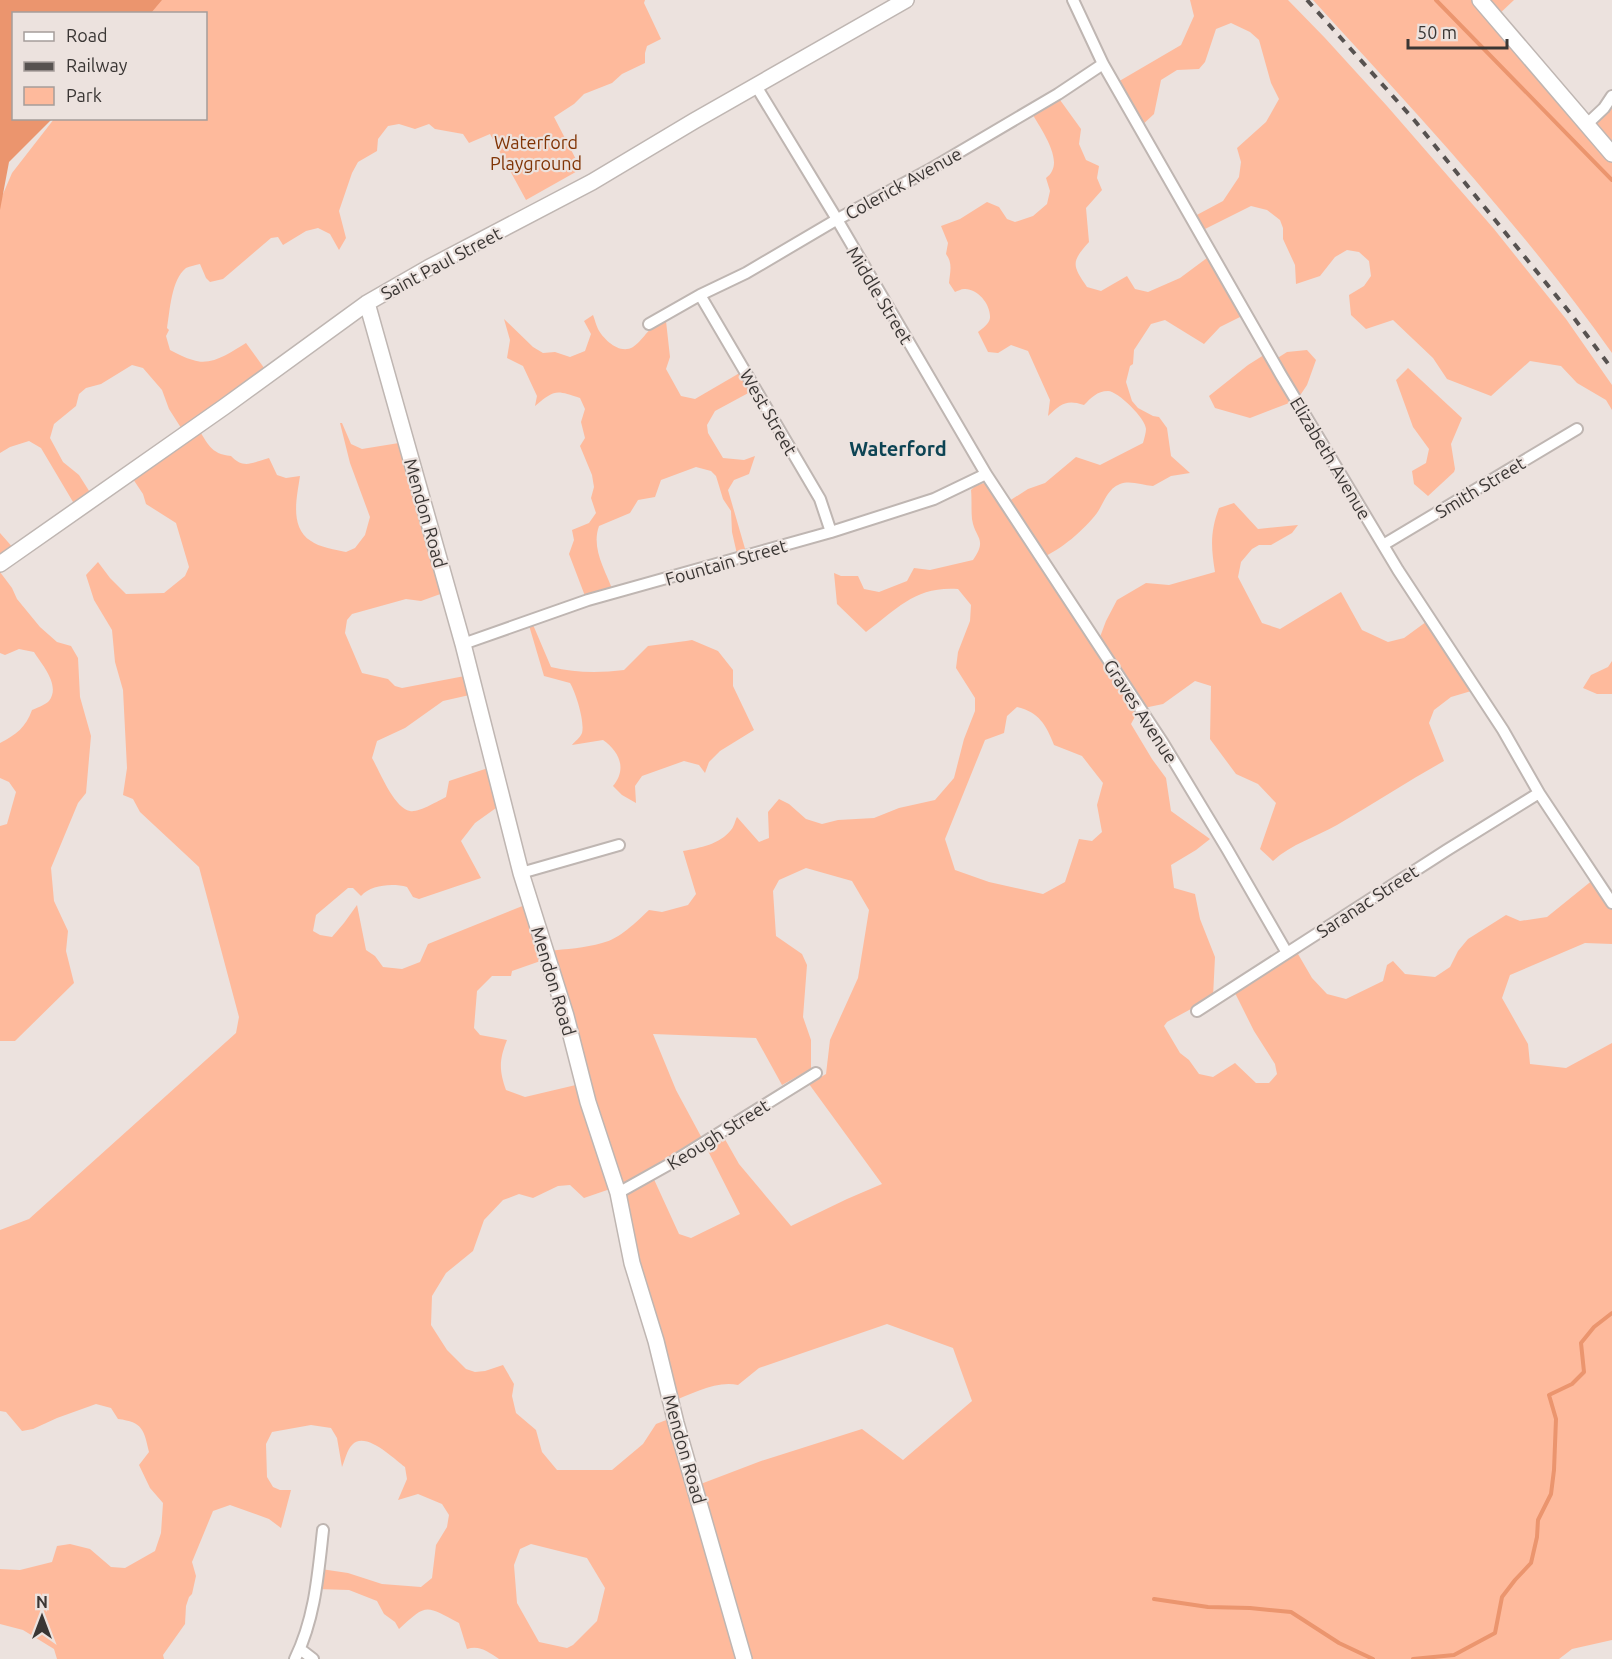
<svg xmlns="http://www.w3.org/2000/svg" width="1612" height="1659" viewBox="0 0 1612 1659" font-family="Ubuntu,sans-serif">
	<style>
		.green { fill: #feba9c; fill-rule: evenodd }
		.water { fill: #eb956e }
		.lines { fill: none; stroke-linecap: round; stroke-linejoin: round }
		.stream { stroke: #eb956e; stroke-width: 4 }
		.street-casing { stroke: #bfb6b2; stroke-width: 14 }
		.secondary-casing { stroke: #bfb6b2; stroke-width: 18 }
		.street { stroke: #fff; stroke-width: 10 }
		.secondary { stroke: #fff; stroke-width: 15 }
		.rail { stroke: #575250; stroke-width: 4; stroke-dasharray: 8 8; stroke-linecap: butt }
		.labels { text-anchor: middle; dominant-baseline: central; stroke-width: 4.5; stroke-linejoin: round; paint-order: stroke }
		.park-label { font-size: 18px; fill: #803405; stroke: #ece2de }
		.street-label { font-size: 18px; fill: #3a3634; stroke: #ece2de }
		.neighbourhood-label { font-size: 20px; font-weight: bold; fill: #0d4454; stroke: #ece2de }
	</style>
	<rect width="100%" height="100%" fill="#ece2de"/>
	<path class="green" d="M160,0H645L644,3L661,39L647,46L645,53V63L622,74L612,83L584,94L574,104L554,117L581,169L526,200L490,134L469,143L463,134L435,129L429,124L415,129L399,124L388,126L378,139L377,151L358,162L352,173L339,211L346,238L339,250L330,234L318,228L306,231L283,245L278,237L271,238L223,279L210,282L206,278L200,264C196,265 190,266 186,268C171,280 170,311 167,328L169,330L166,336L170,350C178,354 185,358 193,360C211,367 231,352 246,343L267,372L197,427C208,443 210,454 231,456C244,470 253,462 269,458L277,475L286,478L300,476C297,497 289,527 311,541C318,547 337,550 346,552L355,548L365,535L370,517L350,463L340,423H342L351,444L362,449L405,442L446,592L421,601L406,599L352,614L347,620L345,633L362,673L388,679L395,686L402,688L470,675L474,694L443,701L405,728L377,741L372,758C380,772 394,808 410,811C418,813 438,801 446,797L449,781L488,768H490L496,808L475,823L461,841L481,878L419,899L413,897L407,887C392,883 371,885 361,896L353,888H348L316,915L313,931L320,935L332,937L344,923L357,905L366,950L375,956L383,967L402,969L420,962L428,944L530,903L549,951C566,949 585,948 602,943C620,939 636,922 649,910L662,912L688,905L696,894L683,851C700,848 720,844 731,830C734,827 735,821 737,817L759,842L769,838L768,812L779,799L789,804L806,819L822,824L838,820L874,818L899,808L935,800L954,778L964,739L975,711V698L956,668L958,652L970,621L971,605L958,589C916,586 898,608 866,632L837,604L834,573L841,576H858L864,589L879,592L907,581L914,568L930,570L973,560C988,538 975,539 972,519C971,509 972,499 971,490L975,486L990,481L1006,503L1028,489L1045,483L1076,457L1100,465L1143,443C1144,439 1146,433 1146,429C1146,419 1118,391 1108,391C1097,391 1091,398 1084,405C1066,399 1061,404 1048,416L1050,400L1028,351L1011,345L998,353L988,352L978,332C983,328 989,324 990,318C991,304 977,288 964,289C961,289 958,291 955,292L949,283C950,272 953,263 946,254L948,243L941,226L960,219L987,202L999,207L1007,219L1015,222L1033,216L1047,204L1050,191L1046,178C1048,176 1051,174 1052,171C1061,155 1037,123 1030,110L1055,93L1081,129L1079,144L1086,160L1099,166L1097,178L1102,190L1086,208L1089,242C1071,262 1072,265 1087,287L1101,291L1127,276L1135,289L1148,292L1180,278L1211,255L1246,314L1220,327L1204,344L1165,320L1151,324L1134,350L1133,364L1130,366L1126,382L1132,401L1138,408L1153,416L1159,417L1167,428L1171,456L1190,473L1171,476L1153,486C1142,485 1130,480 1120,484C1107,489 1104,503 1097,513C1084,530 1061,550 1041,558L1097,645L1106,621L1117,600L1146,583L1169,585L1215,572C1211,547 1210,532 1219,508L1234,503L1258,529L1298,525L1292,533L1271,545H1259L1252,549L1241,562L1238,577L1262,623L1280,629L1341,592L1362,630L1388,642L1404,638L1430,619L1478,689L1451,697L1434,710L1429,723L1444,761C1408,781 1373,804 1337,825C1316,837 1291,844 1273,861L1260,849L1276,803L1258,784L1236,774L1210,739L1211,686L1195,681L1163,704L1139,709L1131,724L1152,759L1166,778L1171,811L1210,839L1196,850L1171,865L1174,888L1195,894L1200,919L1215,957L1213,997L1167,1022L1164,1026L1180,1053L1189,1060L1199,1074L1213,1077L1235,1063L1256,1083H1269L1277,1074L1275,1064L1254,1031L1235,993L1248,977L1298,946L1301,952L1298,954L1312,978L1327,994L1346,999L1383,981L1387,965L1393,961L1405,974L1435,977L1450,967L1458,951L1468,939L1506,915L1520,921L1547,917L1594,879L1612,902V944L1585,943L1510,975L1502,998L1528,1044L1530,1064L1566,1068L1612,1043V1640L1572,1649L1559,1659H499C488,1652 480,1645 467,1649L459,1623C425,1605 427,1603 399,1629L395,1622L384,1614L377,1601L349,1590L317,1589L321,1569L348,1573L382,1584L421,1587L432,1578L436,1545L447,1527L449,1515L442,1504L418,1494L398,1500L407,1479L405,1467C394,1459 365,1430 352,1445C347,1450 345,1460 342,1467L337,1438L331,1428L311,1425L272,1432L266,1444L267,1477L273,1487L280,1490H291L281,1528L269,1519L230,1505L213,1511L192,1562L196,1576L192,1594L189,1597L186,1606L185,1624L163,1655L164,1659H57L54,1649L23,1630L0,1624V1569L20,1570L52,1562L57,1546L70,1544L90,1549L111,1567L125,1568L155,1551L161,1533L163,1503L150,1488L139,1465L149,1452C144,1430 143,1422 118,1419L111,1408L96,1404L57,1418L33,1429L22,1431L6,1412L0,1411V1230L29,1219L236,1033L239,1017L199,867L140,812L133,799L123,795L127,768L123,690L115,662L112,630L94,600L86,575L98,562L110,578L126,594L164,593L185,576L189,567L176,523L146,504L143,494L129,473L183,431L169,409L162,390L143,368L132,365L101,384L86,388L79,394L76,406L54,424L50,438L63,462L79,475L91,494L76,507L41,448L29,441L10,447L0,453V201L12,173L54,119L206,118V14L145,13ZM1017,707C1039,712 1046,725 1054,745L1082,756L1103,783L1097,805L1102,832L1092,841L1079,839L1065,882L1043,894L989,882L955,870L945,839L985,740L1004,733L1007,716ZM806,868L852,881L869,910L858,978L830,1040L826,1074L809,1084L882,1184L847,1199L791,1226L739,1164L722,1134L704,1142L676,1090L653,1034L756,1038L782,1085L811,1069V1040L803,1017L807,965L802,954L776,936L773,891L779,880ZM549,958L580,1084L525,1097L506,1090C499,1070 499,1060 507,1040L480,1035L474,1028L477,991L492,976H511L512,971ZM705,1145L740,1214L691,1238L679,1234L652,1175ZM570,1185L584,1198L613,1188L673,1401C692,1394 717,1380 738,1385L759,1368L887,1324L953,1348L972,1401L903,1460L862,1429L761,1461L698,1485L674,1417L656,1424L643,1444L612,1470H557L542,1452L536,1430L516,1413L512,1396L514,1384L503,1365L485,1371L475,1372L466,1369L447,1350L431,1325L432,1296L446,1273L473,1251L484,1220L503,1200L519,1194L533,1198L558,1186ZM531,1544L587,1558L605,1588L597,1621L573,1645L567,1648L539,1642L517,1603L514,1565L520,1549Z
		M1190,0H1288L1325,38L1387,106L1494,229L1566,319L1612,385V410L1606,400L1577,383L1561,366L1530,361L1491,396L1447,379L1433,358L1393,320L1366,329L1351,315L1349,295L1364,286L1371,276L1369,261L1359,252L1347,250L1335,257L1320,276L1296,284L1295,265L1283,239V228L1280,220L1267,210L1251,206L1203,230L1193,217L1223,201L1239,177L1241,162L1237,148L1266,122L1279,99L1271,83L1259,40L1250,32L1231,23L1216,29L1205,62L1199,69L1177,70L1161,80L1154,114L1140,127L1116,83L1181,45L1194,16Z
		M1313,0H1514L1497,16L1583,120L1612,99V353C1523,227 1417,114 1313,0Z
		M593,315C595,320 596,325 598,329C604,340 620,355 633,347C646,338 647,326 666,321L670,357L666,369L681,396L695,399L743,371L752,391L715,411L707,425L708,433L723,458L744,460L755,456L749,474L734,480L728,490L746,552L737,554L732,532L731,511L723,499L716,476L711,471L696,467L661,480L655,497L638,500L630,513L599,526C591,548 605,570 613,591L585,596L569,554L574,540L572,530L589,523L596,513L591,498L594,487L592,475L580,446L585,438L581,422L585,409L580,398C556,390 555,389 535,406L537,396L523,366L507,358L510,340L504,319L533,347L543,353L555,352L570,357L585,351L591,334L584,321Z
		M1307,350L1316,360L1307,385L1297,400L1250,418L1215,408L1209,396L1248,365L1267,353L1276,359L1287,352Z
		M1408,368L1462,418L1451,444L1455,469L1454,472L1428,496L1414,484L1412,471L1426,463L1429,449L1413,427L1396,380Z
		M0,533L15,550L0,562Z
		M0,572L12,588L17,599L40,627L57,642L71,646L78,658L80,697L91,736L86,793L78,803L51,868L54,901L68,931L66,951L74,983L15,1041H0V826L7,824L16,792L9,782L0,778V743C16,735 26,727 32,710C37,708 45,705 49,701C61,685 42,665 34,652L19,649L5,655L0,653Z
		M531,620L551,667C575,673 600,673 624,670L648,646L686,641L692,640L718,651L733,670V686L754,730L720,751L709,762L705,773L699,765L684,761L642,776L635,786L636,803L622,795L613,786C627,769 620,752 603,740L572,745C575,741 580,738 582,733C585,722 576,693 570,683L544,676L528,622Z
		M1612,661V694H1597L1583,688L1591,675L1608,667Z"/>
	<path class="water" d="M0,0H162L151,13L14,14V118L52,119L9,162L0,210Z"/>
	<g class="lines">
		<path class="stream" d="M1436,0L1612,180
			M1154,1599L1208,1607L1250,1608L1291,1612L1339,1643L1373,1659
			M1413,1659L1454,1655L1495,1633L1502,1597L1515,1580L1531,1563L1537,1537L1538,1520L1551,1494L1554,1470L1556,1419L1549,1395L1572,1384L1584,1372L1581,1343L1594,1327L1612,1313"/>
		<defs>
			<path id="street" d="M1073,0L1103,64L1281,375L1398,570L1503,730L1539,793L1612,903
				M756,86L835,216L986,474L1163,743L1227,849L1287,953
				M1586,125L1604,108L1612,96
				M700,295L820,499L831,532
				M649,324L700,295L746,273L836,220L929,170L1058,94L1103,64
				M1383,545L1577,429
				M463,644L588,600L831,532L934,499L986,474
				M521,873L619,845
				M1197,1011L1447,850L1539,793
				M618,1193L668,1165L816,1073
				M300,1649L313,1659
				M295,1659C315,1618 318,1575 323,1530"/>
			<path id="secondary" d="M1480,0L1612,154
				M367,303L463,644L521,873L566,1016L588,1102L618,1193L632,1263L656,1341L676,1423L744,1659
				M0,564L224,407L367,303L428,268L592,182L694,121L906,0"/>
		</defs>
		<use href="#street" class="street-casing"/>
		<use href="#secondary" class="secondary-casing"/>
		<use href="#street" class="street"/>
		<use href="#secondary" class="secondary"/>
		<path class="rail" d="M1307,0L1415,121L1571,314L1612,369"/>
	</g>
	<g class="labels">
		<g class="park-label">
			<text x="536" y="142">Waterford<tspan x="536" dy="21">Playground</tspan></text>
		</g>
		<g class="street-label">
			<text transform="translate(903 183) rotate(-29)">Colerick Avenue</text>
			<text transform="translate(441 263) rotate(-28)">Saint Paul Street</text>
			<text transform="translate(880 295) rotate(59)">Middle Street</text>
			<text transform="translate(769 412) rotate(60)">West Street</text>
			<text transform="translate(1331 458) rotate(59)">Elizabeth Avenue</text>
			<text transform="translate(1480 487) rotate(-31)">Smith Street</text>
			<text transform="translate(426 513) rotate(74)">Mendon Road</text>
			<text transform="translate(726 562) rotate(-16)">Fountain Street</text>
			<text transform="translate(1141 711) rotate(57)">Graves Avenue</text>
			<text transform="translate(1367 901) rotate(-33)">Saranac Street</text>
			<text transform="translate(554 981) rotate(73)">Mendon Road</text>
			<text transform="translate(718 1134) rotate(-32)">Keough Street</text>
			<text transform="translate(685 1449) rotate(74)">Mendon Road</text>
		</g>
		<g class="neighbourhood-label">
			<text x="898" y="448">Waterford</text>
		</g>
	</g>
	<rect x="12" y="12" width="195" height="108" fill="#ece2de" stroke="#a59d9a" stroke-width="1.5"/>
	<rect x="24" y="32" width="30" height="9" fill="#ffffff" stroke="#a59d9a" stroke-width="1.5"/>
	<text x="66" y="42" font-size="18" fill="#3a3634">Road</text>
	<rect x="24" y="62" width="30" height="9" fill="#575250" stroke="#a59d9a" stroke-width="1.5"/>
	<text x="66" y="72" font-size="18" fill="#3a3634">Railway</text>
	<rect x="24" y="87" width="30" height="18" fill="#feba9c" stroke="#a59d9a" stroke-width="1.5"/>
	<text x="66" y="102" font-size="18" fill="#3a3634">Park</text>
	<g transform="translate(42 1617)" stroke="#ece2de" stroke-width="4.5" paint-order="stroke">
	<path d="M0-4.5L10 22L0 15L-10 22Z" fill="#3a3634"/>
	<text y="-9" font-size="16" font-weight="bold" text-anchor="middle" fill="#3a3634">N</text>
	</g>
	<path d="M1408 39v9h99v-9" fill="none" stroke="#3a3634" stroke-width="3"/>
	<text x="1417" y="39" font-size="18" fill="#3a3634" stroke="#ece2de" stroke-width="4.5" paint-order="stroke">50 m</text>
</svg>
